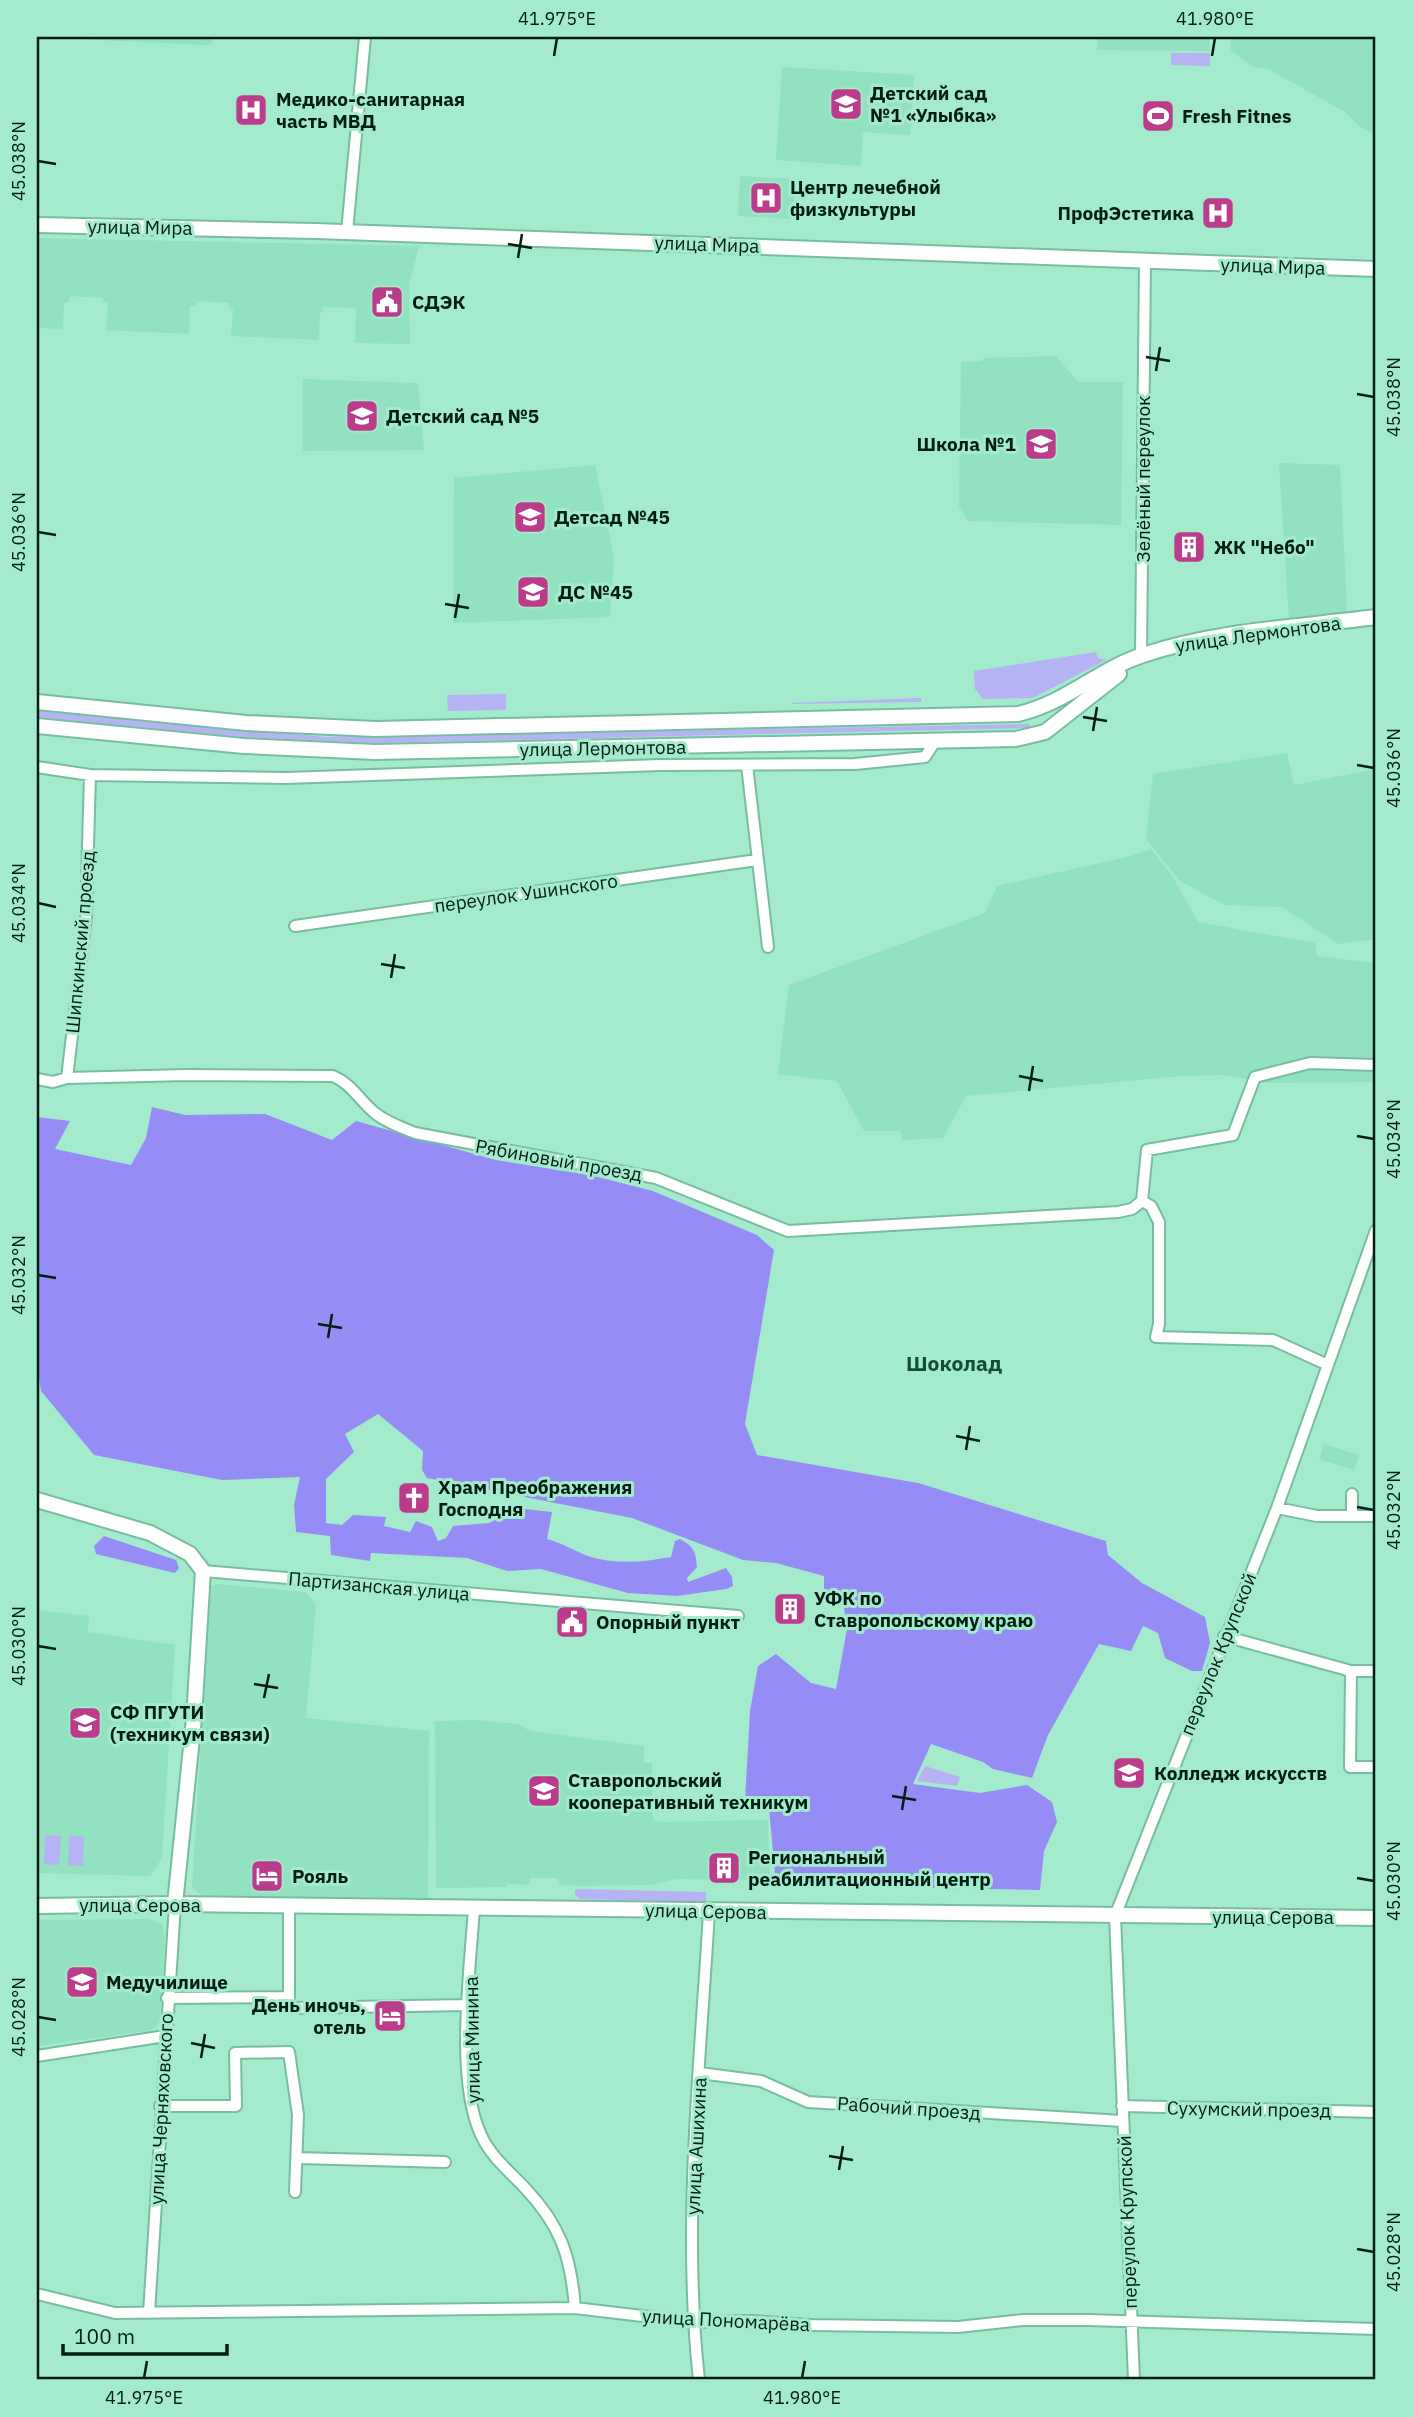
<svg xmlns="http://www.w3.org/2000/svg" width="1413" height="2417" viewBox="0 0 1413 2417" font-family="'IBM Plex Sans',sans-serif">
	<style>
		.built { fill: #92e1c0 }
		.green { fill: #b5b3f3 }
		.forest { fill: #968cf6 }
		.lines { fill: none; stroke-linecap: round; stroke-linejoin: round }
		.minor-casing { stroke: #77bda0; stroke-width: 14 }
		.major-casing { stroke: #77bda0; stroke-width: 18 }
		.minor { stroke: #fff; stroke-width: 10 }
		.major { stroke: #fff; stroke-width: 14 }
		.ticks { fill: none; stroke: #021e14; stroke-width: 2.5 }
		.labels { text-anchor: middle; dominant-baseline: central; stroke-width: 6; stroke-linejoin: round; paint-order: stroke }
		.poi-label { font-size: 19px; font-weight: bold; fill: #021e14; stroke: #a4ebcd; text-anchor: start }
		.street-label { font-size: 19px; fill: #021e14; stroke: #a4ebcd }
		.neighbourhood-label { font-size: 21px; font-weight: bold; fill: #154c39; stroke: #a4ebcd }
		.neatline { fill: none; stroke: #021e14; stroke-width: 2.5 }
		.ticks-label { font-size: 18px; text-anchor: middle; fill: #021e14 }
	</style>
	<rect width="100%" height="100%" fill="#a4ebcd"/>
	<path class="built" d="M212,37V43L207,45L56,38Z
		M1097,37H1210V51L1097,50Z
		M1231,37H1376V136L1359,126L1345,112L1270,70L1253,67L1231,51Z
		M782,67L914,75L910,135L863,132L861,166L776,160Z
		M740,176L795,179L792,219L738,216Z
		M37,238L419,246L409,284L410,344L355,343L356,308L323,307V312L320,313L319,340L231,336L233,309H229V303L197,301L196,306H190L189,334L106,330L108,303L103,302V298L70,296L69,302L64,303L63,329L37,328Z
		M1056,356L1078,382H1123L1121,525L968,521L959,507L961,362L981,361L985,358Z
		M303,379L418,383L424,450L303,451Z
		M1279,463L1340,465L1347,612L1289,621Z
		M595,465L614,557L610,617L453,623L454,478Z
		M1287,753L1294,785L1376,769V939L1338,944L1282,907L1224,905L1179,880L1146,839L1153,774Z
		M1151,849L1171,874L1198,922L1315,943L1317,956L1376,963V1082L1268,1083L1223,1075L1182,1076L966,1096L943,1138L902,1140L900,1131H864L837,1081L778,1074L789,985L985,913L997,886L1131,856Z
		M1324,1444L1359,1455L1354,1470L1319,1459Z
		M218,1584L306,1592L316,1604L306,1718L429,1731L428,1899L206,1898L192,1888L210,1590L211,1586Z
		M37,1610L89,1616L88,1632L175,1645L162,1858L150,1876L37,1873Z
		M476,1720L519,1724L530,1731L644,1746V1763H652L653,1818L658,1822L768,1820L770,1881L677,1879L650,1885L579,1886L561,1885L557,1878H530L529,1885L507,1884L506,1887L436,1888L435,1721Z
		M148,1919L162,1924L165,1937L160,2021L157,2026L149,2031L37,2046V1920Z"/>
	<path class="green" d="M1171,53H1210V66L1171,65Z
		M1096,652L1098,658L1106,660L1033,698L983,699L975,689L974,671Z
		M506,694V710L448,711L447,695Z
		M921,698V702L792,704V703Z
		M37,711L327,737L1030,724L1029,728L375,743L244,737L37,717Z
		M925,1766L960,1777L957,1786L917,1781Z
		M45,1835L61,1836L59,1865L44,1864Z
		M69,1836H84L83,1866L68,1865Z
		M580,1889L706,1892V1902L580,1899L575,1895V1890Z"/>
	<path class="forest" d="M152,1107L185,1115L265,1114L332,1140L356,1121L496,1160L590,1175L653,1191L757,1235L774,1250L745,1424L757,1455L918,1483L1106,1541L1108,1555L1142,1583L1205,1617L1210,1643L1202,1671H1192L1165,1658L1158,1633L1143,1626L1131,1651L1099,1644L1048,1735L1032,1778L993,1769L983,1762L931,1744L913,1784L980,1793L1027,1785L1052,1802L1057,1822L1044,1851L1040,1890L776,1885L769,1808L745,1802L750,1711L758,1666L776,1654L811,1683L836,1689L847,1629L842,1593L824,1590V1576L776,1563L743,1560L632,1518L427,1478L422,1470L423,1451L378,1414L345,1434L354,1452L326,1479V1523L342,1525L353,1515L386,1517L384,1526L410,1532L416,1521L432,1527L438,1541L446,1538L453,1526L489,1523L516,1508L552,1512L547,1539C563,1543 574,1551 588,1556C616,1565 643,1562 671,1557L675,1541L680,1539C693,1546 696,1551 697,1567L687,1578L688,1582L726,1568L732,1577L733,1586L726,1589L677,1596L628,1593L541,1569L507,1571L467,1558L371,1553L370,1561L331,1555L330,1536L296,1532L294,1505L300,1477L222,1480L94,1455L41,1391L37,1364V1117L70,1121L55,1149L131,1165L146,1138Z
		M104,1536L176,1560L179,1568L175,1573L96,1554L94,1546Z"/>
	<g class="lines">
		<defs>
			<path id="minor" d="M347,232L365,37
				M1141,655L1145,261
				M747,765L768,947
				M37,767L90,775L286,778L661,765L855,764L925,757L936,740
				M295,926L757,860
				M67,1078L86,917L90,775
				M37,1079L53,1082L67,1078L186,1075L333,1076C352,1084 359,1100 375,1113C387,1123 401,1127 415,1133L656,1178L788,1231L1118,1212L1132,1209L1142,1201L1147,1150L1233,1135L1255,1077L1310,1063L1376,1065
				M1142,1201L1151,1206L1159,1222V1324L1156,1337L1273,1340L1328,1365
				M1277,1508L1317,1516H1376
				M1352,1516V1494
				M203,1571L738,1616
				M1224,1636L1351,1671L1350,1767H1376
				M1351,1671H1376
				M289,1906V2008L468,2005
				M474,1908C470,1971 455,2079 481,2135C491,2157 510,2172 525,2188C561,2226 571,2257 575,2308
				M167,1998L289,1997
				M37,2056L165,2036
				M700,2073L761,2081L808,2102L1122,2121
				M160,2106H236L235,2053L289,2052L298,2115L295,2192
				M1122,2106L1376,2112
				M298,2158L445,2162
				M37,2294L115,2313L575,2308L693,2322L751,2321L810,2325L958,2327L1023,2320H1088L1376,2329
				M149,2313L175,1904
				M699,2380C682,2225 700,2067 709,1912
				M1134,2380L1115,1916L1277,1508L1376,1230"/>
			<path id="major" d="M37,225L316,231L1376,269
				M37,702L246,723L375,729L1018,714C1068,702 1097,670 1143,655C1217,630 1299,627 1376,617
				M37,726L244,746L375,752L1016,739L1045,732L1119,674
				M37,1500L150,1533L190,1554L203,1571L194,1718L175,1904
				M37,1906L175,1904L1376,1918"/>
		</defs>
		<use href="#minor" class="minor-casing"/>
		<use href="#major" class="major-casing"/>
		<use href="#minor" class="minor"/>
		<use href="#major" class="major"/>
	</g>
	<path class="ticks" d="M554,56L557,38M1212,56L1215,38M38,161L56,164M508,244L532,248M518,258L522,234M1146,357L1170,361M1156,371L1160,347M1357,394L1374,397M38,532L56,535M445,604L469,608M455,618L459,594M1083,717L1107,721M1093,731L1097,707M1357,765L1374,768M38,903L56,907M381,964L405,968M391,978L395,954M1019,1076L1043,1081M1029,1091L1033,1066M1357,1136L1374,1139M38,1275L56,1278M318,1324L342,1328M328,1338L332,1314M956,1436L980,1441M966,1450L970,1426M1357,1507L1374,1510M38,1646L56,1649M254,1684L278,1688M264,1698L269,1674M892,1796L916,1800M902,1810L906,1786M1357,1878L1374,1881M38,2017L56,2020M191,2043L215,2048M201,2058L205,2034M829,2156L853,2160M839,2170L843,2146M1357,2249L1374,2252M144,2378L147,2361M802,2378L805,2361"/>
	<defs>
		<symbol id="school-square" viewBox="-11 -11 22 22"><rect x="-9" y="-9" width="18" height="18" rx="4" fill="#ba3c8b" stroke="#a4ebcd"/><path d="M0-5L7-2L0 1L-7-2ZM-4 1L0 2.5L4 1V4Q0 6-4 4Z" fill="#fff"/></symbol>
		<symbol id="hospital-square" viewBox="-11 -11 22 22"><rect x="-9" y="-9" width="18" height="18" rx="4" fill="#ba3c8b" stroke="#a4ebcd"/><path d="M-5-5h3v3.5h4V-5h3V5h-3V1.5h-4V5h-3Z" fill="#fff"/></symbol>
		<symbol id="stadium-square" viewBox="-11 -11 22 22"><rect x="-9" y="-9" width="18" height="18" rx="4" fill="#ba3c8b" stroke="#a4ebcd"/><path d="M0-5a6.5 5 0 1 0 0 10a6.5 5 0 1 0 0-10ZM-3.5-1.8h7v3.6h-7Z" fill="#fff"/></symbol>
		<symbol id="civic-square" viewBox="-11 -11 22 22"><rect x="-9" y="-9" width="18" height="18" rx="4" fill="#ba3c8b" stroke="#a4ebcd"/><path d="M-.6-6.5H3V-4.5H.6V-3L4-1V1h2V6H-6V1h2V-1L-.6-3ZM-1.2 2.5V6h2.4V2.5Z" fill="#fff"/></symbol>
		<symbol id="building-square" viewBox="-11 -11 22 22"><rect x="-9" y="-9" width="18" height="18" rx="4" fill="#ba3c8b" stroke="#a4ebcd"/><path d="M-4-6H4V6H1V3H-1V6H-4ZM-2.5-4.3h1.7v1.8h-1.7ZM.8-4.3h1.7v1.8H.8ZM-2.5-1h1.7V.8h-1.7ZM.8-1h1.7V.8H.8Z" fill="#fff"/></symbol>
		<symbol id="church-square" viewBox="-11 -11 22 22"><rect x="-9" y="-9" width="18" height="18" rx="4" fill="#ba3c8b" stroke="#a4ebcd"/><path d="M-1.2-6h2.4v3.5h3.3v2.4h-3.3V6h-2.4V-.1h-3.3v-2.4h3.3Z" fill="#fff"/></symbol>
		<symbol id="university-square" viewBox="-11 -11 22 22"><rect x="-9" y="-9" width="18" height="18" rx="4" fill="#ba3c8b" stroke="#a4ebcd"/><path d="M0-5L7-2L0 1L-7-2ZM-4 1L0 2.5L4 1V4Q0 6-4 4Z" fill="#fff"/></symbol>
		<symbol id="hotel-square" viewBox="-11 -11 22 22"><rect x="-9" y="-9" width="18" height="18" rx="4" fill="#ba3c8b" stroke="#a4ebcd"/><path d="M-6-4.5h1.5V1H6V5H4.5V3h-9V5H-6ZM-4 0a1.8 1.8 0 1 1 3.6 0ZM.5 0V-2.5h3Q6-2.5 6 0Z" fill="#fff"/></symbol>
	</defs>
	<g fill-rule="evenodd">
		<use href="#school-square" x="827" y="85" width="38" height="38"/>
		<use href="#hospital-square" x="232" y="91" width="38" height="38"/>
		<use href="#stadium-square" x="1139" y="97" width="38" height="38"/>
		<use href="#hospital-square" x="747" y="179" width="38" height="38"/>
		<use href="#hospital-square" x="1199" y="194" width="38" height="38"/>
		<use href="#civic-square" x="368" y="283" width="38" height="38"/>
		<use href="#school-square" x="343" y="397" width="38" height="38"/>
		<use href="#school-square" x="1022" y="425" width="38" height="38"/>
		<use href="#school-square" x="511" y="498" width="38" height="38"/>
		<use href="#building-square" x="1170" y="528" width="38" height="38"/>
		<use href="#school-square" x="514" y="573" width="38" height="38"/>
		<use href="#church-square" x="395" y="1479" width="38" height="38"/>
		<use href="#building-square" x="771" y="1590" width="38" height="38"/>
		<use href="#civic-square" x="553" y="1603" width="38" height="38"/>
		<use href="#university-square" x="66" y="1704" width="38" height="38"/>
		<use href="#university-square" x="1110" y="1754" width="38" height="38"/>
		<use href="#university-square" x="525" y="1772" width="38" height="38"/>
		<use href="#building-square" x="705" y="1849" width="38" height="38"/>
		<use href="#hotel-square" x="248" y="1857" width="38" height="38"/>
		<use href="#university-square" x="63" y="1963" width="38" height="38"/>
		<use href="#hotel-square" x="371" y="1997" width="38" height="38"/>
	</g>
	<g class="labels">
		<g class="poi-label">
			<text x="870" y="93">Детский сад<tspan x="870" dy="22">№1 «Улыбка»</tspan></text>
			<text x="276" y="99">Медико-санитарная<tspan x="276" dy="22">часть МВД</tspan></text>
			<text x="1182" y="116">Fresh Fitnes</text>
			<text x="790" y="187">Центр лечебной<tspan x="790" dy="22">физкультуры</tspan></text>
			<text x="1194" y="213" text-anchor="end">ПрофЭстетика</text>
			<text x="412" y="302">СДЭК</text>
			<text x="386" y="416">Детский сад №5</text>
			<text x="1016" y="444" text-anchor="end">Школа №1</text>
			<text x="554" y="517">Детсад №45</text>
			<text x="1214" y="547">ЖК "Небо"</text>
			<text x="558" y="592">ДС №45</text>
			<text x="438" y="1487">Храм Преображения<tspan x="438" dy="22">Господня</tspan></text>
			<text x="814" y="1598">УФК по<tspan x="814" dy="22">Ставропольскому краю</tspan></text>
			<text x="596" y="1622">Опорный пункт</text>
			<text x="110" y="1712">СФ ПГУТИ<tspan x="110" dy="22">(техникум связи)</tspan></text>
			<text x="1154" y="1773">Колледж искусств</text>
			<text x="568" y="1780">Ставропольский<tspan x="568" dy="22">кооперативный техникум</tspan></text>
			<text x="748" y="1857">Региональный<tspan x="748" dy="22">реабилитационный центр</tspan></text>
			<text x="292" y="1876">Рояль</text>
			<text x="106" y="1982">Медучилище</text>
			<text x="366" y="2005" text-anchor="end">День иночь,<tspan x="366" dy="22">отель</tspan></text>
		</g>
		<g class="street-label">
			<text transform="translate(140 227) rotate(1)">улица Мира</text>
			<text transform="translate(707 244) rotate(2)">улица Мира</text>
			<text transform="translate(1273 266) rotate(2)">улица Мира</text>
			<text transform="translate(1143 479) rotate(-90)">Зелёный переулок</text>
			<text transform="translate(1258 634) rotate(-8)">улица Лермонтова</text>
			<text transform="translate(603 748) rotate(-1)">улица Лермонтова</text>
			<text transform="translate(526 893) rotate(-8)">переулок Ушинского</text>
			<text transform="translate(80 942) rotate(-85)">Шипкинский проезд</text>
			<text transform="translate(559 1160) rotate(10)">Рябиновый проезд</text>
			<text transform="translate(379 1586) rotate(5)">Партизанская улица</text>
			<text transform="translate(1218 1654) rotate(-68)">переулок Крупской</text>
			<text x="140" y="1905">улица Серова</text>
			<text transform="translate(706 1911) rotate(1)">улица Серова</text>
			<text x="1273" y="1917">улица Серова</text>
			<text transform="translate(472 2040) rotate(-91)">улица Минина</text>
			<text transform="translate(909 2108) rotate(4)">Рабочий проезд</text>
			<text transform="translate(161 2109) rotate(-87)">улица Черняховского</text>
			<text transform="translate(1249 2109) rotate(1)">Сухумский проезд</text>
			<text transform="translate(696 2146) rotate(-87)">улица Ашихина</text>
			<text transform="translate(1127 2222) rotate(-92)">переулок Крупской</text>
			<text transform="translate(726 2320) rotate(3)">улица Пономарёва</text>
		</g>
		<g class="neighbourhood-label">
			<text x="954" y="1363">Шоколад</text>
		</g>
	</g>
	<rect width="1413" height="2417" fill="none" stroke="#a4ebcd" stroke-width="77"/>
	<path d="M63 2344v10h164v-10" fill="none" stroke="#021e14" stroke-width="3.5"/>
	<text x="74" y="2344" font-size="21" fill="#021e14" stroke="#a4ebcd" stroke-width="5" paint-order="stroke">100 m</text>
	<rect x="38" y="38" width="1336" height="2340" class="neatline"/>
	<g class="ticks-label">
		<text x="557" y="25">41.975°E</text>
		<text x="1215" y="25">41.980°E</text>
		<text transform="translate(19 161) rotate(-90)" y="6">45.038°N</text>
		<text transform="translate(1394 397) rotate(-90)" y="6">45.038°N</text>
		<text transform="translate(19 532) rotate(-90)" y="6">45.036°N</text>
		<text transform="translate(1394 768) rotate(-90)" y="6">45.036°N</text>
		<text transform="translate(19 903) rotate(-90)" y="6">45.034°N</text>
		<text transform="translate(1394 1139) rotate(-90)" y="6">45.034°N</text>
		<text transform="translate(19 1275) rotate(-90)" y="6">45.032°N</text>
		<text transform="translate(1394 1510) rotate(-90)" y="6">45.032°N</text>
		<text transform="translate(19 1646) rotate(-90)" y="6">45.030°N</text>
		<text transform="translate(1394 1881) rotate(-90)" y="6">45.030°N</text>
		<text transform="translate(19 2017) rotate(-90)" y="6">45.028°N</text>
		<text transform="translate(1394 2252) rotate(-90)" y="6">45.028°N</text>
		<text x="144" y="2404">41.975°E</text>
		<text x="802" y="2404">41.980°E</text>
	</g>
</svg>
